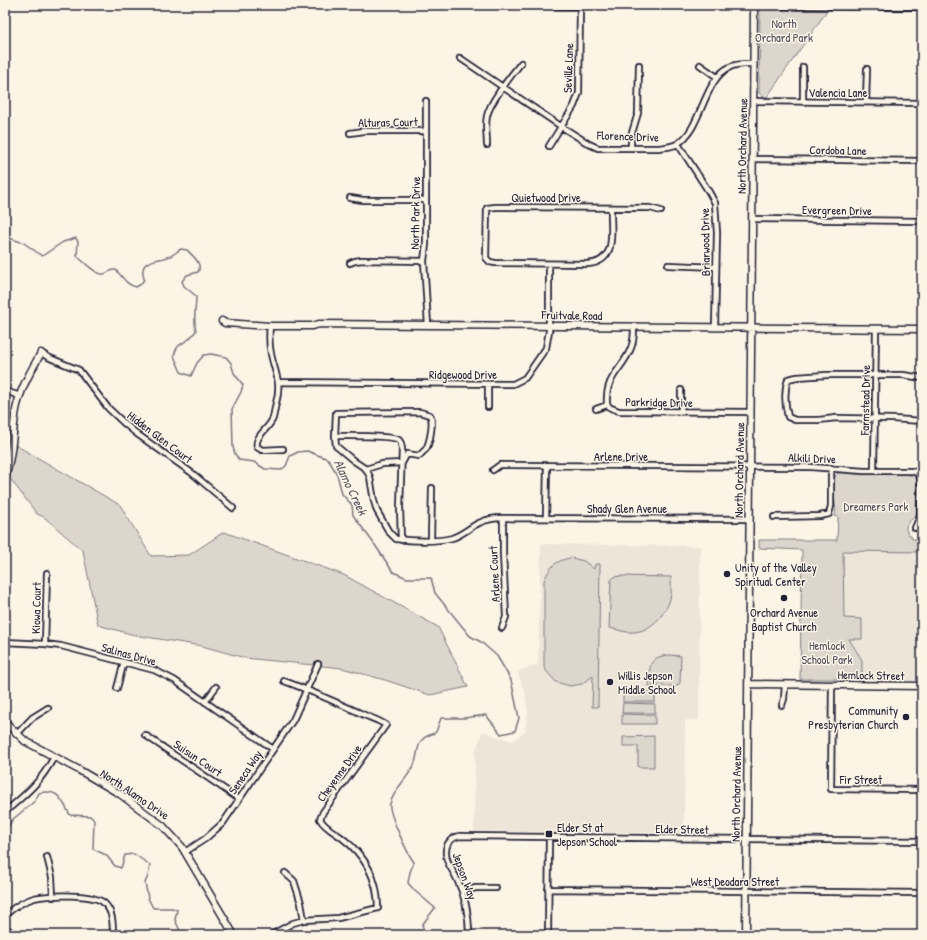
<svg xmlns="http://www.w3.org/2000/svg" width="927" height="940" viewBox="0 0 927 940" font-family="'Patrick Hand',sans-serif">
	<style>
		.built { fill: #ece5d8 }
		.green { fill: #dcd6cc; stroke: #7f7c84 }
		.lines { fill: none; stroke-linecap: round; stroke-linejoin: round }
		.stream { stroke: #78757e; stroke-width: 1.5 }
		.street-casing { stroke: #22223b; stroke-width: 8 }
		.secondary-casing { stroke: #22223b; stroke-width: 9 }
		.street { stroke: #fcf5e5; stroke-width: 4.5 }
		.secondary { stroke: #fcf5e5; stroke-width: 6 }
		.poi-dot { fill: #22223b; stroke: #fcf5e5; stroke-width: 1.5 }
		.labels { text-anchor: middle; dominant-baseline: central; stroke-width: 3; stroke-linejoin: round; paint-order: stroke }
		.park-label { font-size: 12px; fill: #504f5f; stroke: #fcf5e5 }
		.street-label { font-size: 12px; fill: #22223b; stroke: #fcf5e5 }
		.poi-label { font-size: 12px; fill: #22223b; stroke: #fcf5e5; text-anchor: start }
		.water-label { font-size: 13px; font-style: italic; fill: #545362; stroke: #fcf5e5 }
	</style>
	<rect width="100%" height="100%" fill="#fcf5e5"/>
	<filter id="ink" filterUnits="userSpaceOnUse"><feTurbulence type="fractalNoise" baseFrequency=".025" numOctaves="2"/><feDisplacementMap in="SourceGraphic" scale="8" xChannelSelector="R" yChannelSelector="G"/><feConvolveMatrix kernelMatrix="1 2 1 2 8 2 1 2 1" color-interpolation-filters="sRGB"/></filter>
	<g filter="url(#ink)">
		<path class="built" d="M541,544L700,546L699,720H685L684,833L474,831L475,752L483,731L498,737L512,741L525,732L528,712L525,692L517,672L538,664Z
			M922,550V682L862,679V660L844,630L843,551Z"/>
		<path class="green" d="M760,5H831L767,97L762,96L759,93Z
			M5,439L120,505L151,556L189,555L224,532L344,575L438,627L468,687L430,695L385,680L342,668L245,658L202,646L134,635L98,625L83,551L44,517L37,514L5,472Z
			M838,473C845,472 851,474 857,474C867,473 909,472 916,477L917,481V512C915,520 906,520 906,529L908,534L912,537V539L922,540V552L843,551L844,618L862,619V639H849L862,660V679H800L802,550L759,548V540H837L838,517L835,516C838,505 828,481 838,473Z
			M571,558L584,561L594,569L595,564H600L598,707H592L593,676L582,684L570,686L556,682L547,672L544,667V581C549,567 556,560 571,558Z
			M620,576L671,577C671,584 672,593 670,599C666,614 650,632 633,632C625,633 617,629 609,628L611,580L614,577Z
			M669,655L681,656L680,683L677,686H649C650,667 647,657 669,655Z
			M623,692H655V702H623Z
			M623,703L655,704V713H622Z
			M622,714L655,715V724H622Z
			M654,736V767H638V746H623V737Z"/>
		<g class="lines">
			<path class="stream" d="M5,235L9,238L24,243L42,256L63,242L76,238L78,242L77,256C83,261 97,276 104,274C109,273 110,269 116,270C123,277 126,285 136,287L141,284L144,279C138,258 156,262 170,256C174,255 177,251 181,249L187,250C193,256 203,264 198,272L187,275L182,281L184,286L196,296C196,308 193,318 196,331C194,333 191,337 189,339C180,345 177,344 174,356L181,372L191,376L197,363L204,355L211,354L226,357L231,363L234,373L243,385L241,392L232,409L233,447L235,454L239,460L254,462L265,469L281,470L286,466L290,456L298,452L307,451L328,459L337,474L342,494L352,505L353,515L375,545L393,572L407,578H431L435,593L470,636L481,642L497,656L511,680L519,718L515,731L501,734L486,715L464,718H441L436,732C433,734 425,736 423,739C416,745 418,757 414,765C408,778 394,789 390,804C388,812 408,855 414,862L410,872L408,883L415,891L435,908L422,925L426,935
				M5,831L13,819L35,801L39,793C58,788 62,800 70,815L90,816L94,820L93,849L106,855L115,866L121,868L125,855L134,854L150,865L148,876L145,883L148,898L153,908H172L177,910L175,920L182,935"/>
			<defs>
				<path id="street" d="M514,5L579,6
					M716,5L922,7
					M460,58L562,127L589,144L598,148H659C665,147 672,147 677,144C702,130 703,79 730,67C737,63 746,64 754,64
					M700,65L717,77
					M426,101V244L424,261L428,325
					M754,101L922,103
					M803,102V67
					M866,102L867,69
					M350,133L364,131H426
					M678,144L709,192L715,203L717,233L715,327
					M487,145C487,136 485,125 487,116C490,101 511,76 521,63
					M549,146L574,106L579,93L580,5
					M631,148V136L638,113L639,65
					M753,159L922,161
					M350,198L363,200H425
					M611,208C610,231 619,262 587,264L495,263L490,262L486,258L487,208L496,207L650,208L661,211
					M753,219L922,221
					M350,263L355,261L362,260L424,261
					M668,265L716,267
					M270,326C269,336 269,345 271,354C275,374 282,382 276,403C275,408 274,413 273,418C270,428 254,436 257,447L262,450L283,449
					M634,327C634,334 634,341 631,348C622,371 605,375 607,405L611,408L619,411L751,412
					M41,353L50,358L79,370L108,408L125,424L137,434L192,473L233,508
					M922,378L903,375H827L797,377L788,379C784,391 785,405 788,417L795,420H819L836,418L893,419L922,421
					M279,382L505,384H513L525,378L546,348L549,331V264
					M5,391L20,396
					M488,407V384
					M596,409L607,405
					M681,412V390
					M335,436L336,413L420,412L430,415C434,421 430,442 426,449C424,451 421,454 419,456L407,454L402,463L382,464L366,469
					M493,470L500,465H509L811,467L864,471H912L918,473L921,480L920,516L915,528
					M874,470L876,329
					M774,517L820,516L829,514L831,506V468
					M546,518L547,466
					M401,540L400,507L402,449C401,446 402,443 399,440C393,435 346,436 335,436L336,446L354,461L366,469L370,477L374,501L377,511L389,532L396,539C411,541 437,542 452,538C462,535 470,527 479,523C487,519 495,518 503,518L750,519
					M431,540L432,488
					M502,628L506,617L503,553V518
					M5,642L45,644L61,646L154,670L174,680L273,749
					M45,644L47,573
					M832,685L831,789L922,790
					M117,688L124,662
					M205,702L216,687
					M782,705L784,699L785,685
					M17,734L32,718L48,708
					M145,735L239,799
					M5,812C27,793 40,783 54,757
					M185,852L205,839L223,823L293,720L318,664
					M47,857L52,877L53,897
					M285,873L294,881L301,903L304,920
					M548,889L922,893
					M462,891L476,888H496
					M5,915C13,908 24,901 34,898C49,895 93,893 104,903C113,911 113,924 113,935
					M5,927L15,935
					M131,935H136
					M271,935L293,923L304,920L338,918L378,908C378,878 365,855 341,837C334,832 324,827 320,819L323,812L386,725C377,719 367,717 358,712C333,701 309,690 284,681
					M469,935C469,915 465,895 456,877C452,869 445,861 446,851C446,843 452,838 459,836L922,841
					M548,935L549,837"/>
				<path id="secondary" d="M222,321L225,323L270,326H312L319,324L922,329
					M5,477C13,455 12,432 16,410C20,389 31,371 41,353
					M748,684L922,686
					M5,722L25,741L79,770L120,794L163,826L182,847L234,935
					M746,935L754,5"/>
			</defs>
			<use href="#street" class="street-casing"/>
			<use href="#secondary" class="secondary-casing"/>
			<use href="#street" class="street"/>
			<use href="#secondary" class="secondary"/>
		</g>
	</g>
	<g class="poi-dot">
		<circle cx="727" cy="574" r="4"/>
		<circle cx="784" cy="598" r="4"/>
		<circle cx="610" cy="682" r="4"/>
		<circle cx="906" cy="717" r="4"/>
		<rect x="545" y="830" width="8" height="8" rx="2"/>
	</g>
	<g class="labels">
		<g class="park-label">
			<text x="784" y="23">North<tspan x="784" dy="14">Orchard Park</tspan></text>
			<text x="876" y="506">Dreamers Park</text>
			<text x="827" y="645">Hemlock<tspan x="827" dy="14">School Park</tspan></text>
		</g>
		<g class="street-label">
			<text transform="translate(568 68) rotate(-88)">Seville Lane</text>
			<text x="838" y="92">Valencia Lane</text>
			<text transform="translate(388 122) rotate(-1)">Alturas Court</text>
			<text transform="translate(628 136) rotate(2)">Florence Drive</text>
			<text transform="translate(742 146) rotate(-89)">North Orchard Avenue</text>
			<text transform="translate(838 150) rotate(1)">Cordoba Lane</text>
			<text x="546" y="197">Quietwood Drive</text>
			<text transform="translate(837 210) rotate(1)">Evergreen Drive</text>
			<text transform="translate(415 213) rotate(-89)">North Park Drive</text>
			<text transform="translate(705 242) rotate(-91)">Briarwood Drive</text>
			<text transform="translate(572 315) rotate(1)">Fruitvale Road</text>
			<text x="463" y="374">Ridgewood Drive</text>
			<text transform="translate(865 400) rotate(-89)">Farmstead Drive</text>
			<text transform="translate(659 402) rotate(1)">Parkridge Drive</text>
			<text transform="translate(160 437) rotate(37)">Hidden Glen Court</text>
			<text x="621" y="456">Arlene Drive</text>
			<text transform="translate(812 458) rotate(2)">Alkili Drive</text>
			<text transform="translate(739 470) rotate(-89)">North Orchard Avenue</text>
			<text x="627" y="508">Shady Glen Avenue</text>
			<text transform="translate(494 574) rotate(-93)">Arlene Court</text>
			<text transform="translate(36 608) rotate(-89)">Kiowa Court</text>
			<text transform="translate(129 654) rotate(15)">Salinas Drive</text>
			<text transform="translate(871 675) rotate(1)">Hemlock Street</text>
			<text transform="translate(198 758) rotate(34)">Suisun Court</text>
			<text transform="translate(245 772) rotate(-56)">Seneca Way</text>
			<text transform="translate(339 773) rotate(-54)">Cheyenne Drive</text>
			<text x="861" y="779">Fir Street</text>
			<text transform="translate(135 794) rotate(34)">North Alamo Drive</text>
			<text transform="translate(736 794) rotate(-89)">North Orchard Avenue</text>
			<text transform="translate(682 829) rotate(1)">Elder Street</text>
			<text transform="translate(465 876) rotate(70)">Jepson Way</text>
			<text x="735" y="881">West Deodara Street</text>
		</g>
		<g class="poi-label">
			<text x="735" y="567">Unity of the Valley<tspan x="735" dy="14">Spiritual Center</tspan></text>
			<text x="784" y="612" text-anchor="middle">Orchard Avenue<tspan x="784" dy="14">Baptist Church</tspan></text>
			<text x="618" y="675">Willis Jepson<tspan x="618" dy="14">Middle School</tspan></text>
			<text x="898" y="710" text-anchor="end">Community<tspan x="898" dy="14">Presbyterian Church</tspan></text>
			<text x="557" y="827">Elder St at<tspan x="557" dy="14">Jepson School</tspan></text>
		</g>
		<g class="water-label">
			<text transform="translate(351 487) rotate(64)">Alamo Creek</text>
		</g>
	</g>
	<rect width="927" height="940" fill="none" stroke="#fcf5e5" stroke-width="20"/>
	<rect x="10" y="10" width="907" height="920" fill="none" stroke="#22223b" stroke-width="1.5" filter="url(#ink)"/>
</svg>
